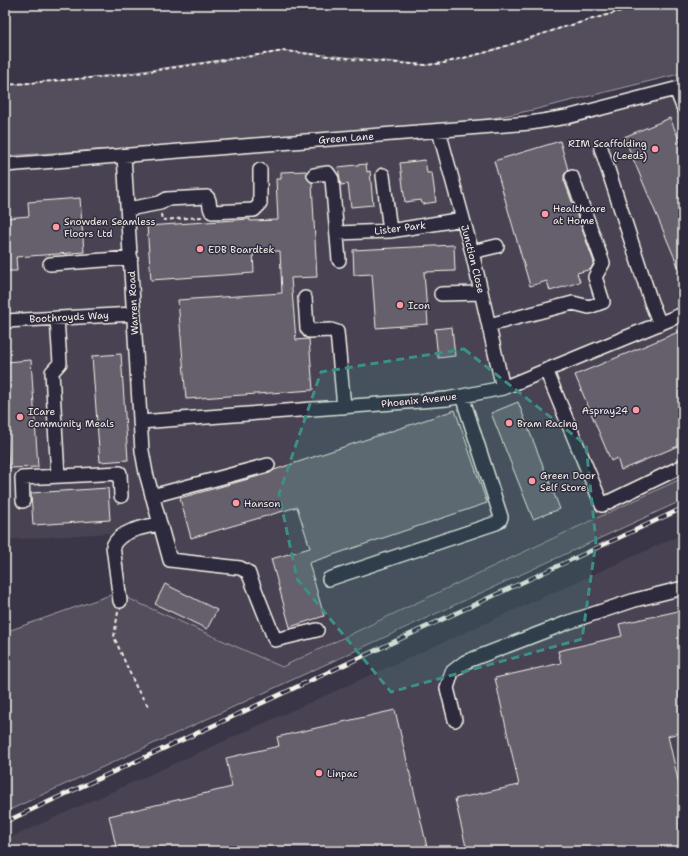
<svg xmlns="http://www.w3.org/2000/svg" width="688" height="856" viewBox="0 0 688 856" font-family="'Shantell Sans',sans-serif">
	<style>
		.built { fill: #484352 }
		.green { fill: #534e5c; stroke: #a4a0a2 }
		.building { fill: #65616c; stroke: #f4f1e8 }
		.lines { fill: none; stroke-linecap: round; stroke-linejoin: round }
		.minor-casing { stroke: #f4f1e8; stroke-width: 16 }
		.path { stroke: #f4f1e8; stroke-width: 2; stroke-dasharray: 4 3; stroke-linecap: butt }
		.minor { stroke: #2f2a3d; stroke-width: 13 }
		.rail-casing { stroke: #f4f1e8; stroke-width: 4.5 }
		.rail { stroke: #2f2a3d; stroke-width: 3; stroke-dasharray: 9; stroke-linecap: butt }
		.marked { fill: #3d8f86; fill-opacity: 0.2; stroke: #3d8f86; stroke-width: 3; stroke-dasharray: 8 5; stroke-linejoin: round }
		.poi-dot { fill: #ff9aa2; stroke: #2f2a3d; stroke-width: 1.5 }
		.labels { text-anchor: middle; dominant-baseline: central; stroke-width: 3; stroke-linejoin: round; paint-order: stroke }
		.street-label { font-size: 10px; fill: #f4f1e8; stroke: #2f2a3d }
		.poi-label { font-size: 10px; fill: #f4f1e8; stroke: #2f2a3d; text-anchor: start }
	</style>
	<rect width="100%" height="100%" fill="#3b3647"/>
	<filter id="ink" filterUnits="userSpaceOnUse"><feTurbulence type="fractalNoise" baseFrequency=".025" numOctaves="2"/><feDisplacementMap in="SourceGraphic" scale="8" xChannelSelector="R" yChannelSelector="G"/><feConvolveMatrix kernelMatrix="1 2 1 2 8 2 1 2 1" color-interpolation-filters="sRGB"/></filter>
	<g filter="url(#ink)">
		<path class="built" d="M683,82V478L498,564L282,667L116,593L109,533L5,540V165L567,117Z
			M683,534V851H5V840Z"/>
		<path class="green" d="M642,5H683V73L533,110L479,121L232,141L5,156V85L100,77L285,51L426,65C467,61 506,46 545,33C577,23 609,14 642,5Z
			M683,478V500L5,812V632L116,593L282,667L498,564Z"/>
		<path class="building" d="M670,118L683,149V278L624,137Z
			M560,141L568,170L564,175V180L594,262L591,269L577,273L580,282L550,291L547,281L530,286L494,161Z
			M425,160L427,173H432L436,202L422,204L421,200L405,202L400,163Z
			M366,164L367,172L370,171L373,205L351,207L348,184L341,185L338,167Z
			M306,171L307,178L312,183L317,277L291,278L296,340L309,339L313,390L186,399L178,300L282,293L280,251L253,252L254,273L151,280L147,226L250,219V221L278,220L276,179H281V172Z
			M80,198L84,252L16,257L17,271H5V218L29,216L28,202Z
			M454,245L455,271L424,272L428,324L376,328L372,274L354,275L353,250Z
			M452,327L455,356L438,358L435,329Z
			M683,330V444L621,470L617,458L611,461L575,375Z
			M121,354L128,460L100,462L92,356Z
			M31,360L38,467L9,468L5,413V362Z
			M518,402L560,509L533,519L491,413Z
			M455,410L487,503L309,563L324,616L290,627L271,559L310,548L297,507L191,538L180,498L270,473L274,470Z
			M108,488L110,520L33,525L31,493Z
			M165,584L217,610L207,629L155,604Z
			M683,610V732L668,736L683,802V851H467L455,799L519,785L495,678L561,663L558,651L622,636L619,624Z
			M395,710L428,851H117L109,816L232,787L226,758L279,746L277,737Z"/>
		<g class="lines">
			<defs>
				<path id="minor" d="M676,89L683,107
					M439,131L472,252L503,388
					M601,148L651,302L660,324
					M124,156L142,451L146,473L170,560L240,568L248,572L275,640L317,630
					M5,165L530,123L567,117L683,87
					M314,175L328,173L332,179L339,260
					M383,175L390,231
					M128,209L160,203L167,199L207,197C211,200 208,207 212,212L254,210L260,204V170
					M337,233L390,231L463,219
					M472,252L497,246
					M50,264L131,258
					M441,294L481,293
					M305,298L307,328L309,331L331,330L337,332L344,407
					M57,318L60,363L52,372L58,476
					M5,321L134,314
					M489,325L573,303L589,307L603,302L595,277L603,263L572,177
					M546,370L602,505L683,466
					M140,422L447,399L503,388L683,314
					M152,496L268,465
					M23,501L22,478L120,473L121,496
					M329,579L496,523L500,520L501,517L462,396
					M120,601L113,546C120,530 145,527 160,524
					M455,720L447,688L452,672L465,662L569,622L635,600L683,588"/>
			</defs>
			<use href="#minor" class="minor-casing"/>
			<path class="path" d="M5,85L124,75L285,51L370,61L426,65L444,63L487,52L561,28L642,5
				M161,214L162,220L202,217
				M118,612L114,637L137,689L148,706"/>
			<use href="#minor" class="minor"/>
			<defs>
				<path id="rail" d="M5,822L683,508"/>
			</defs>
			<use href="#rail" class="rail-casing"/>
			<use href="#rail" class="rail"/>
		</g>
	</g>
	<path class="marked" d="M464,349L586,445L596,542L582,639L391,692L297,579L279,494L321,372Z"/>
	<g class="poi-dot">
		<circle cx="655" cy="149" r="4"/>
		<circle cx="545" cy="214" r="4"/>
		<circle cx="56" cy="227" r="4"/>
		<circle cx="200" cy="249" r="4"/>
		<circle cx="400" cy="305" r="4"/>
		<circle cx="636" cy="410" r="4"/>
		<circle cx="20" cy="417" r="4"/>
		<circle cx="509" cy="423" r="4"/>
		<circle cx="532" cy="481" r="4"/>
		<circle cx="236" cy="503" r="4"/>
		<circle cx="319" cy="773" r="4"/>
	</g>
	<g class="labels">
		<g class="street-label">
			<text transform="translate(346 138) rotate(-4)">Green Lane</text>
			<text transform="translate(400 228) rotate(-7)">Lister Park</text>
			<text transform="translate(473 259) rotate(76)">Junction Close</text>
			<text transform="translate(133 303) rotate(-93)">Warren Road</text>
			<text transform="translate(69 317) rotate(-3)">Boothroyds Way</text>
			<text transform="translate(419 400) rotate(-6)">Phoenix Avenue</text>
		</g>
		<g class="poi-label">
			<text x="647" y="143" text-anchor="end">RIM Scaffolding<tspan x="647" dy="12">(Leeds)</tspan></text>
			<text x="553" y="208">Healthcare<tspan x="553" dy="12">at Home</tspan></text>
			<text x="64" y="221">Snowden Seamless<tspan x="64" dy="12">Floors Ltd</tspan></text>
			<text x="208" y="249">EDB Boardtek</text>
			<text x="408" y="305">Icon</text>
			<text x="628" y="410" text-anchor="end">Aspray24</text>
			<text x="28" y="411">ICare<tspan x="28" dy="12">Community Meals</tspan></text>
			<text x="517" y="423">Bram Racing</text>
			<text x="540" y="475">Green Door<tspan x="540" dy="12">Self Store</tspan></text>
			<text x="244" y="503">Hanson</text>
			<text x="327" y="773">Linpac</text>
		</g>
	</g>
	<rect width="688" height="856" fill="none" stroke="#2f2a3d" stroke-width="20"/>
	<rect x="10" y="10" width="668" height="836" fill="none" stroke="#f4f1e8" stroke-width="1.5" filter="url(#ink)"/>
</svg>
